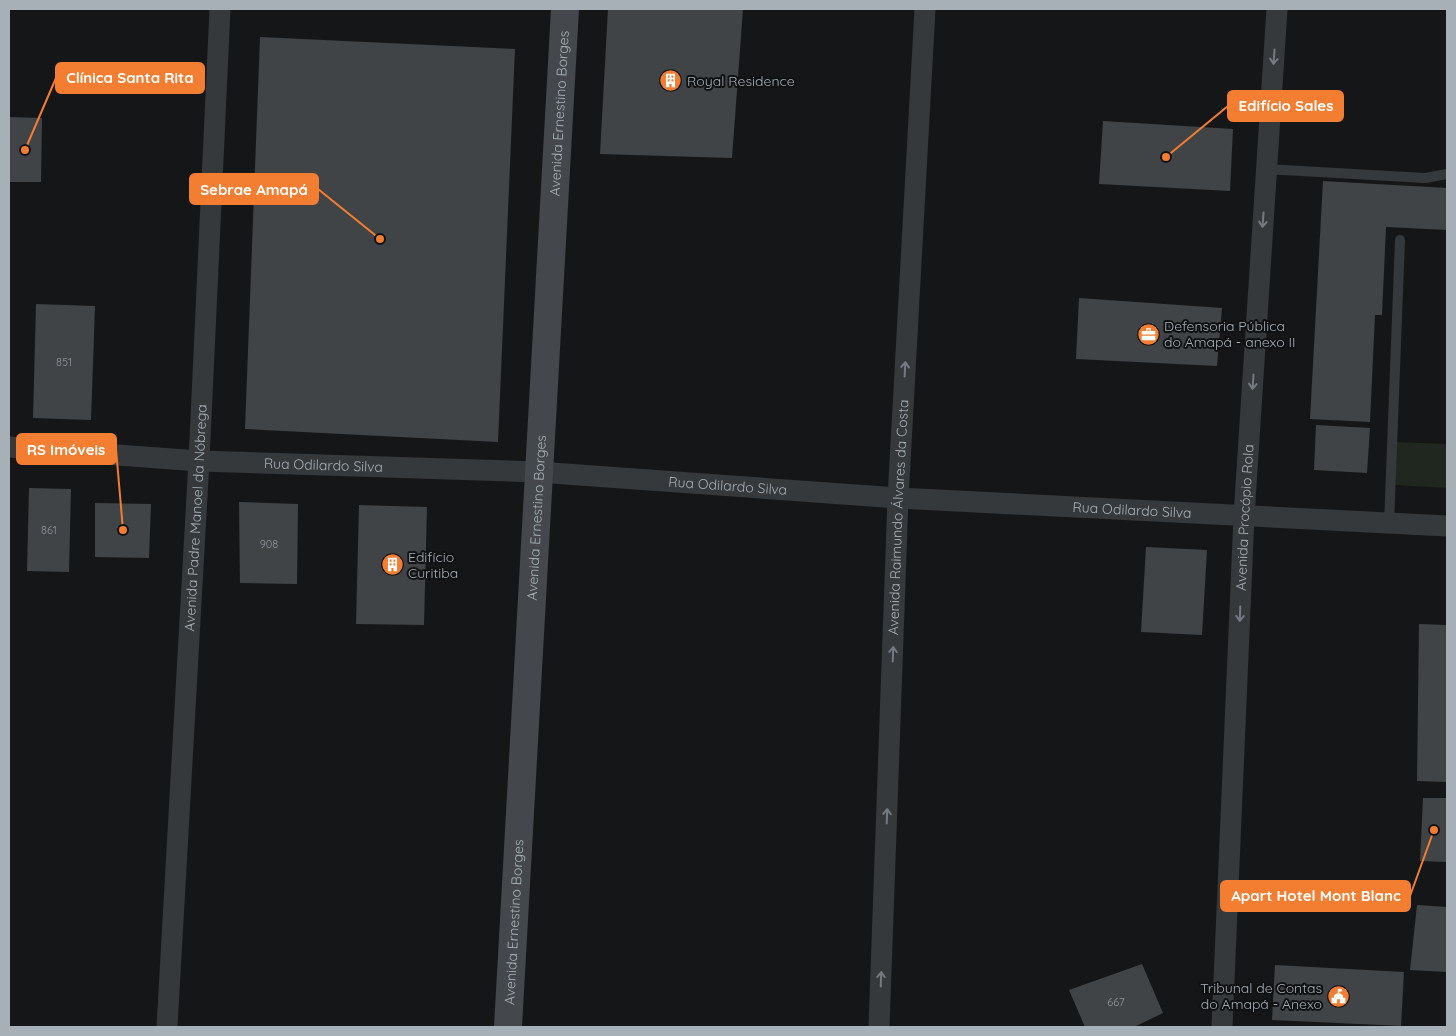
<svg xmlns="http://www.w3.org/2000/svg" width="1456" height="1036" viewBox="0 0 1456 1036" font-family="Quicksand,sans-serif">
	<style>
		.green { fill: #20271f }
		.building { fill: #414447 }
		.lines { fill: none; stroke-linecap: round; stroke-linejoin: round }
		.lane { stroke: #36393c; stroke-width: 10 }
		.street { stroke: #36393c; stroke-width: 21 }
		.secondary { stroke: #44484c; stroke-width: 28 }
		.oneway { stroke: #747a80 }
		.labels { text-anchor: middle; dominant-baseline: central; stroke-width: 4; stroke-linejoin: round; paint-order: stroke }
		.number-label { font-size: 11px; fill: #8e959b }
		.poi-label { font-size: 14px; fill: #a7b0b7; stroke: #101112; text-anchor: start }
		.street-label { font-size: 14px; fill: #a7b0b7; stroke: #101112 }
		.leader { fill: none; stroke: #f37d31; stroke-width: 2 }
		.callout-dot { fill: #f37d31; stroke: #101112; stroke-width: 2 }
		.callout { fill: #f37d31; stroke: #f37d31; stroke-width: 2 }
		.callout-label { font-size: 15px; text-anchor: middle; font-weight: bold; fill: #fff }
	</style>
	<rect width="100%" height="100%" fill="#151617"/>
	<path class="green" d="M1396,442L1447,444V488L1395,485Z"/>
	<path class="building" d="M608,9H743L732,158L600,154Z
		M260,37L515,49L498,442L245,429Z
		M9,117L42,118L41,182H9Z
		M1103,121L1233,129L1230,191L1099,184Z
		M1323,181L1447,188V230L1386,227L1382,315H1375L1370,422L1310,419Z
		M1079,298L1222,308L1217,366L1076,359Z
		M36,304L95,306L91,420L33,418Z
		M1316,425L1370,428L1367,473L1314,470Z
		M29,488L71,489L69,572L27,571Z
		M239,502L298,504L297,584L240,583Z
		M95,503L151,504L149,558L95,557Z
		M359,505L427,507L424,625L356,624Z
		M1146,547L1207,550L1202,635L1141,632Z
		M1419,624L1447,625V782L1417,781Z
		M1423,798H1447V862L1420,861Z
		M1417,905L1447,907V972L1410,970Z
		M1142,964L1163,1013L1134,1027H1085L1069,990Z
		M1275,965L1404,972L1401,1026L1272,1020Z"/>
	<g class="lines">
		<path class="lane" d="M1267,169L1425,178L1447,174
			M1389,524L1400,240"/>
		<g class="street">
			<path id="s1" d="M9,447L199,461L538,472L898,498L1447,526"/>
			<path id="s2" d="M167,1027L199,461L220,9"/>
			<path id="s3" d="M879,1027L898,498L925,9"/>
			<path id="s4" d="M1222,1027L1244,516L1277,9"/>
		</g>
		<path class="secondary" id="s5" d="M508,1027L565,9"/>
	</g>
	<defs><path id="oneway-shaft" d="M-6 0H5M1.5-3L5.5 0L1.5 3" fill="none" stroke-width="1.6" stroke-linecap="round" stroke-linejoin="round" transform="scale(1.25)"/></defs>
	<g class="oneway">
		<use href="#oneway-shaft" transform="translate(1274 57) rotate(94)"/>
		<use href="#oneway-shaft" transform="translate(1263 220) rotate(94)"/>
		<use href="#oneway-shaft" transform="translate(905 369) rotate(-87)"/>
		<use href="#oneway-shaft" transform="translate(1253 382) rotate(94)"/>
		<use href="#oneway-shaft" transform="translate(1240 614) rotate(92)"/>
		<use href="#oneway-shaft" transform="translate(893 654) rotate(-88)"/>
		<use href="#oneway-shaft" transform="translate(887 816) rotate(-88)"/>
		<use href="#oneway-shaft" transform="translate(881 979) rotate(-88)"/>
	</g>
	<defs>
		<symbol id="building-disc" viewBox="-11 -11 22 22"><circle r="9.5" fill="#f37d31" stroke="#101112"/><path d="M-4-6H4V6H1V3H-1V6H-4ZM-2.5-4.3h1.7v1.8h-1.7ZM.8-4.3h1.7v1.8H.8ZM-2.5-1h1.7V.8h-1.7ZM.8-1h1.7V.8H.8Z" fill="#fff"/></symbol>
		<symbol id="office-disc" viewBox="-11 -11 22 22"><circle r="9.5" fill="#f37d31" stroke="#101112"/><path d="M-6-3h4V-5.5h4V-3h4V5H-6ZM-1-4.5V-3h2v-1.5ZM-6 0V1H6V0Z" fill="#fff"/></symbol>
		<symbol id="civic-disc" viewBox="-11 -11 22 22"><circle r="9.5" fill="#f37d31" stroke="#101112"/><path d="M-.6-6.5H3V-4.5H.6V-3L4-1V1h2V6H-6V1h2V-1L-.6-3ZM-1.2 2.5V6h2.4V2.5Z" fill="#fff"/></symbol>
	</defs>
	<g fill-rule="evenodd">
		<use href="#building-disc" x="658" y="68" width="25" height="25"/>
		<use href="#office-disc" x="1136" y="322" width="25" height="25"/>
		<use href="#building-disc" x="380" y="552" width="25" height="25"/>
		<use href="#civic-disc" x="1326" y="984" width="25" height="25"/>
	</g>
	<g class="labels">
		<g class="number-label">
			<text x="64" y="362">851</text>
			<text x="49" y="530">861</text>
			<text x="269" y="544">908</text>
			<text x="1116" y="1002">667</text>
		</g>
		<g class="poi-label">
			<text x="687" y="81">Royal Residence</text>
			<text x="1164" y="326">Defensoria Pública<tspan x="1164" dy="16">do Amapá - anexo II</tspan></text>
			<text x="408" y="557">Edifício<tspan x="408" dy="16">Curitiba</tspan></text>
			<text x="1322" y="988" text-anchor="end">Tribunal de Contas<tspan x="1322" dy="16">do Amapá - Anexo</tspan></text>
		</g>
		<g class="street-label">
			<text stroke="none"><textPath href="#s5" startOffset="915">Avenida Ernestino Borges</textPath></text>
			<text stroke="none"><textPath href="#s1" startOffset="315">Rua Odilardo Silva</textPath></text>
			<text stroke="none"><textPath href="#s1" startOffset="720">Rua Odilardo Silva</textPath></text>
			<text stroke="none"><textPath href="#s1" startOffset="1125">Rua Odilardo Silva</textPath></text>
			<text stroke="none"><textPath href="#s2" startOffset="510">Avenida Padre Manoel da Nóbrega</textPath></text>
			<text stroke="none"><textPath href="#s5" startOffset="510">Avenida Ernestino Borges</textPath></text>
			<text stroke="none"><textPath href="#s3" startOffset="510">Avenida Raimundo Álvares da Costa</textPath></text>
			<text stroke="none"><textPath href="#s4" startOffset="510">Avenida Procópio Rola</textPath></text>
			<text stroke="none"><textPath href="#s5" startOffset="105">Avenida Ernestino Borges</textPath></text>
		</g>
	</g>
	<path class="leader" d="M25 150L56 78M1166 157L1228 106M380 239L318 189M123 530L116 449M1434 830L1410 896"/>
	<g class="callout-dot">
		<circle cx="25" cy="150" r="5"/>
		<circle cx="1166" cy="157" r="5"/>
		<circle cx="380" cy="239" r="5"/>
		<circle cx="123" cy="530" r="5"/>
		<circle cx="1434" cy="830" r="5"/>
	</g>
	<g class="callout">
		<rect x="56" y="63" width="148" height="30" rx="5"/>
		<rect x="1228" y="91" width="115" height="30" rx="5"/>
		<rect x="190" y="174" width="128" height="30" rx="5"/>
		<rect x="17" y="434" width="99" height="30" rx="5"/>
		<rect x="1221" y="881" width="189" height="30" rx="5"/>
	</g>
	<g class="callout-label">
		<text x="130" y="83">Clínica Santa Rita</text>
		<text x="1286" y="111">Edifício Sales</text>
		<text x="254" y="195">Sebrae Amapá</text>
		<text x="66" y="455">RS Imóveis</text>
		<text x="1316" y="901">Apart Hotel Mont Blanc</text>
	</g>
	<rect width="1456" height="1036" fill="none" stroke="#a7b0b7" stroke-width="20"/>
</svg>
